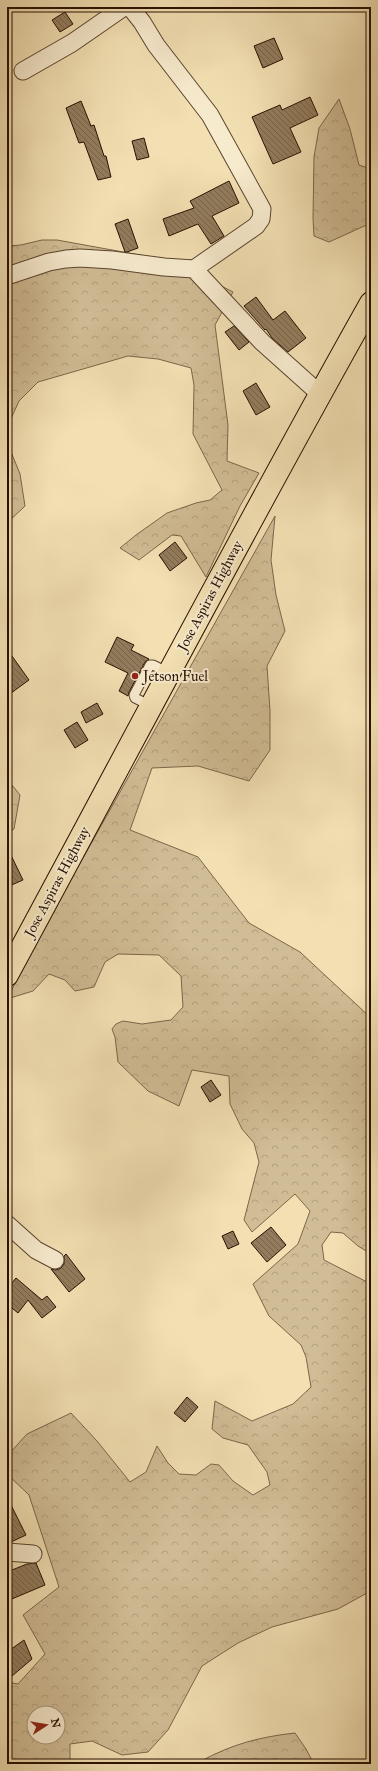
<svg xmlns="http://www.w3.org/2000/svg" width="378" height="1771" viewBox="0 0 378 1771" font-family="'IM FELL Great Primer',serif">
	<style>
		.forest { fill: url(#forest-crowns); stroke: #7c664a; fill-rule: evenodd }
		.building { fill: url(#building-back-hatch); stroke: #290f00 }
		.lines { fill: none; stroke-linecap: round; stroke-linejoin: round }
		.service-casing { stroke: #5b432d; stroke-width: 11 }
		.minor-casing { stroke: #5b432d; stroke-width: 19 }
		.primary-casing { stroke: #290f00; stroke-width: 24 }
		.service { stroke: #f7ebce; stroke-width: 9 }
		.minor { stroke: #f7ebce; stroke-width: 17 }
		.primary { stroke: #f2e0b3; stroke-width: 22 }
		.poi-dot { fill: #8f2418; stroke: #f7ebce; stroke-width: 1.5 }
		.labels { text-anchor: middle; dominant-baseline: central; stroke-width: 4; stroke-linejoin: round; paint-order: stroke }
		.street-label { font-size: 14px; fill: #290f00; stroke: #f7ebce }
		.poi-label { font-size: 14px; fill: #290f00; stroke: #f7ebce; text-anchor: start }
	</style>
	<defs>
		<pattern id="forest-crowns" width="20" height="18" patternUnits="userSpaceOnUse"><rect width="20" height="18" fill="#d0bc95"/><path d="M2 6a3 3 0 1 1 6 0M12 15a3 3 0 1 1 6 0" fill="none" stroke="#b3a07f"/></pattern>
		<pattern id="building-back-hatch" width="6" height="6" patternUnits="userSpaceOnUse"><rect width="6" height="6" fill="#927c5d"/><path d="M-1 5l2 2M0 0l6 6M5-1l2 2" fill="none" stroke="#77644a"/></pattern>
	</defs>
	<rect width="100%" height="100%" fill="#f2e0b3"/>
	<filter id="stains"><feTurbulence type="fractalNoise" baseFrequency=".005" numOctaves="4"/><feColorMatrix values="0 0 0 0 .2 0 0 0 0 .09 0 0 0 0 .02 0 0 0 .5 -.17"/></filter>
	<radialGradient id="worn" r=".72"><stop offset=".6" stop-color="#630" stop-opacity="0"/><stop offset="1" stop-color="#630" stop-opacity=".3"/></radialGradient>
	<path class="forest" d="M339,99L350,129L359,165L371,169V223L329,242L314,236L313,218L314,157L319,128Z
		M42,240H57L173,261L233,292L215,325L228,425L227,461L259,473L240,506L206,577L181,536L172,535L139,560L120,548L136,535L167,513L196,503L210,500L222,490L193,434L194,385L191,368L158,359L128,356L38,382L19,401L10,421L9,447L20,474L25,506L7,523V246L21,245Z
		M275,516L271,560L276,595L285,631L267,666L270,711V750L249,781L198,766L152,768L130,830L198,857L249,923L300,952L371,1018V1254L358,1246L343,1233L331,1232L322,1245L324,1260L371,1284V1594L367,1593L338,1609L272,1627L238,1643L202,1666L168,1730L148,1752L122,1755L92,1741L70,1744V1764H7V1682L18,1684L45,1654L23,1615L59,1587L29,1495L7,1474V1456L27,1434L71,1413L97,1441L130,1482L146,1472L157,1446L168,1463L179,1474L196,1475L211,1464L219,1465L233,1481L253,1495L270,1485L267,1472L248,1445L223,1438L212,1429L215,1401L252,1421L293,1404L311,1387L306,1357L301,1345L269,1316L253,1284L298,1244L310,1211L295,1194L252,1232L244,1220L259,1162L254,1143L242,1129L230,1104L229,1076L192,1070L179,1106L148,1091L118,1062L115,1037L112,1029L116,1024L123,1021L142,1024L171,1020L183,1007L181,976L159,955L118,954L105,962L94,987L75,991L65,980L49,974L33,991L7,999L47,922ZM34,1713H58V1737H34Z
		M7,779L20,795L14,829L7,834Z
		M295,1733L306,1749L314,1764H200L201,1761C233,1744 259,1737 295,1733Z"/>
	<path class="building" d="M65,12L73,24L60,32L52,20Z
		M274,38L283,59L263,68L254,46Z
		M310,97L318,115L290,128L301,152L273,164L252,117L280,105L282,110Z
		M81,101L91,126L94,125L104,156H106L111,177L98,180L84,142L79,143L66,108Z
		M144,138L149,157L137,160L132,141Z
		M229,181L239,203L212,216L224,236L211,244L198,224L169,236L163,219L194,208L190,201Z
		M128,219L138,248L127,252H125L115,224Z
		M256,297L273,320L285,311L306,338L288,352L272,338L266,329L265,330L244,306Z
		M234,326L249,342L239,350L225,332Z
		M256,383L270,407L256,415L243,391Z
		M175,542L187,558L170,571L159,555Z
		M117,637L134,645L131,650L149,659L145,662L129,692L128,696L119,691L128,673L105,662Z
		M7,649L29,680L7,696Z
		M97,703L103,714L86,723L81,712Z
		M77,722L88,740L75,748L64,730Z
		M7,847L23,880L7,887Z
		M211,1080L221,1095L210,1102L201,1087Z
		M271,1227L286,1245L267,1262L251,1243Z
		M233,1231L239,1244L228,1249L222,1236Z
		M66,1254L85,1279L69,1292L51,1269L56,1270L61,1268L64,1264V1256Z
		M16,1278L42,1300L47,1296L56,1307L42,1318L28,1300L18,1313L7,1304V1289Z
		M187,1397L198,1407L185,1422L174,1413Z
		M7,1497L26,1535L11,1542H7Z
		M36,1563L45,1585L7,1601V1572L27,1564Z
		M24,1640L32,1659L12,1676L7,1663V1652Z"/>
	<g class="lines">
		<defs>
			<path id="service" d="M151,706L135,698L134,695L150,665H153L169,673"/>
			<path id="minor" d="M23,71L72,43L124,7
				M194,269L262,342L320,394
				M7,276L49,262L66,259L80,258L112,260L164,267L194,269L256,226L261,219L262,209L210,115L156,45L142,22L130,7
				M7,1224L36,1250L55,1260
				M7,1552L33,1554"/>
			<path id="primary" d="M7,975C128,751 246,525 371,303"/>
		</defs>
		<use href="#service" class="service-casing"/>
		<use href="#minor" class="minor-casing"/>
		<use href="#primary" class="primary-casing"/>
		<use href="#service" class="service"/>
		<use href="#minor" class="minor"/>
		<use href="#primary" class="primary"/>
	</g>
	<circle class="poi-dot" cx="135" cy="676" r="4"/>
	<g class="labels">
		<g class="street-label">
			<text transform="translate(210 596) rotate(-62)">Jose Aspiras Highway</text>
			<text transform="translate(57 882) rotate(-62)">Jose Aspiras Highway</text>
		</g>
		<g class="poi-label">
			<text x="143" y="676">Jetson Fuel</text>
		</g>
	</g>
	<rect width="378" height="1771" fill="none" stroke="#f2e0b3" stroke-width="24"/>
	<rect x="8" y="8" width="362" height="1755" fill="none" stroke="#290f00" stroke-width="2"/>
	<rect x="12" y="12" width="354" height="1747" fill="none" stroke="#290f00"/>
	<g transform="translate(46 1725) rotate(78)"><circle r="19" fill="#f7ebce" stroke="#a5937c"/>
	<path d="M0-3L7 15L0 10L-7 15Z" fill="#8f2418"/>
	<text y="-6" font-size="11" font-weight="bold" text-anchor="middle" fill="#290f00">N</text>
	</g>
	<rect width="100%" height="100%" filter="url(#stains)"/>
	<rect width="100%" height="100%" fill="url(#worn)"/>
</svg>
